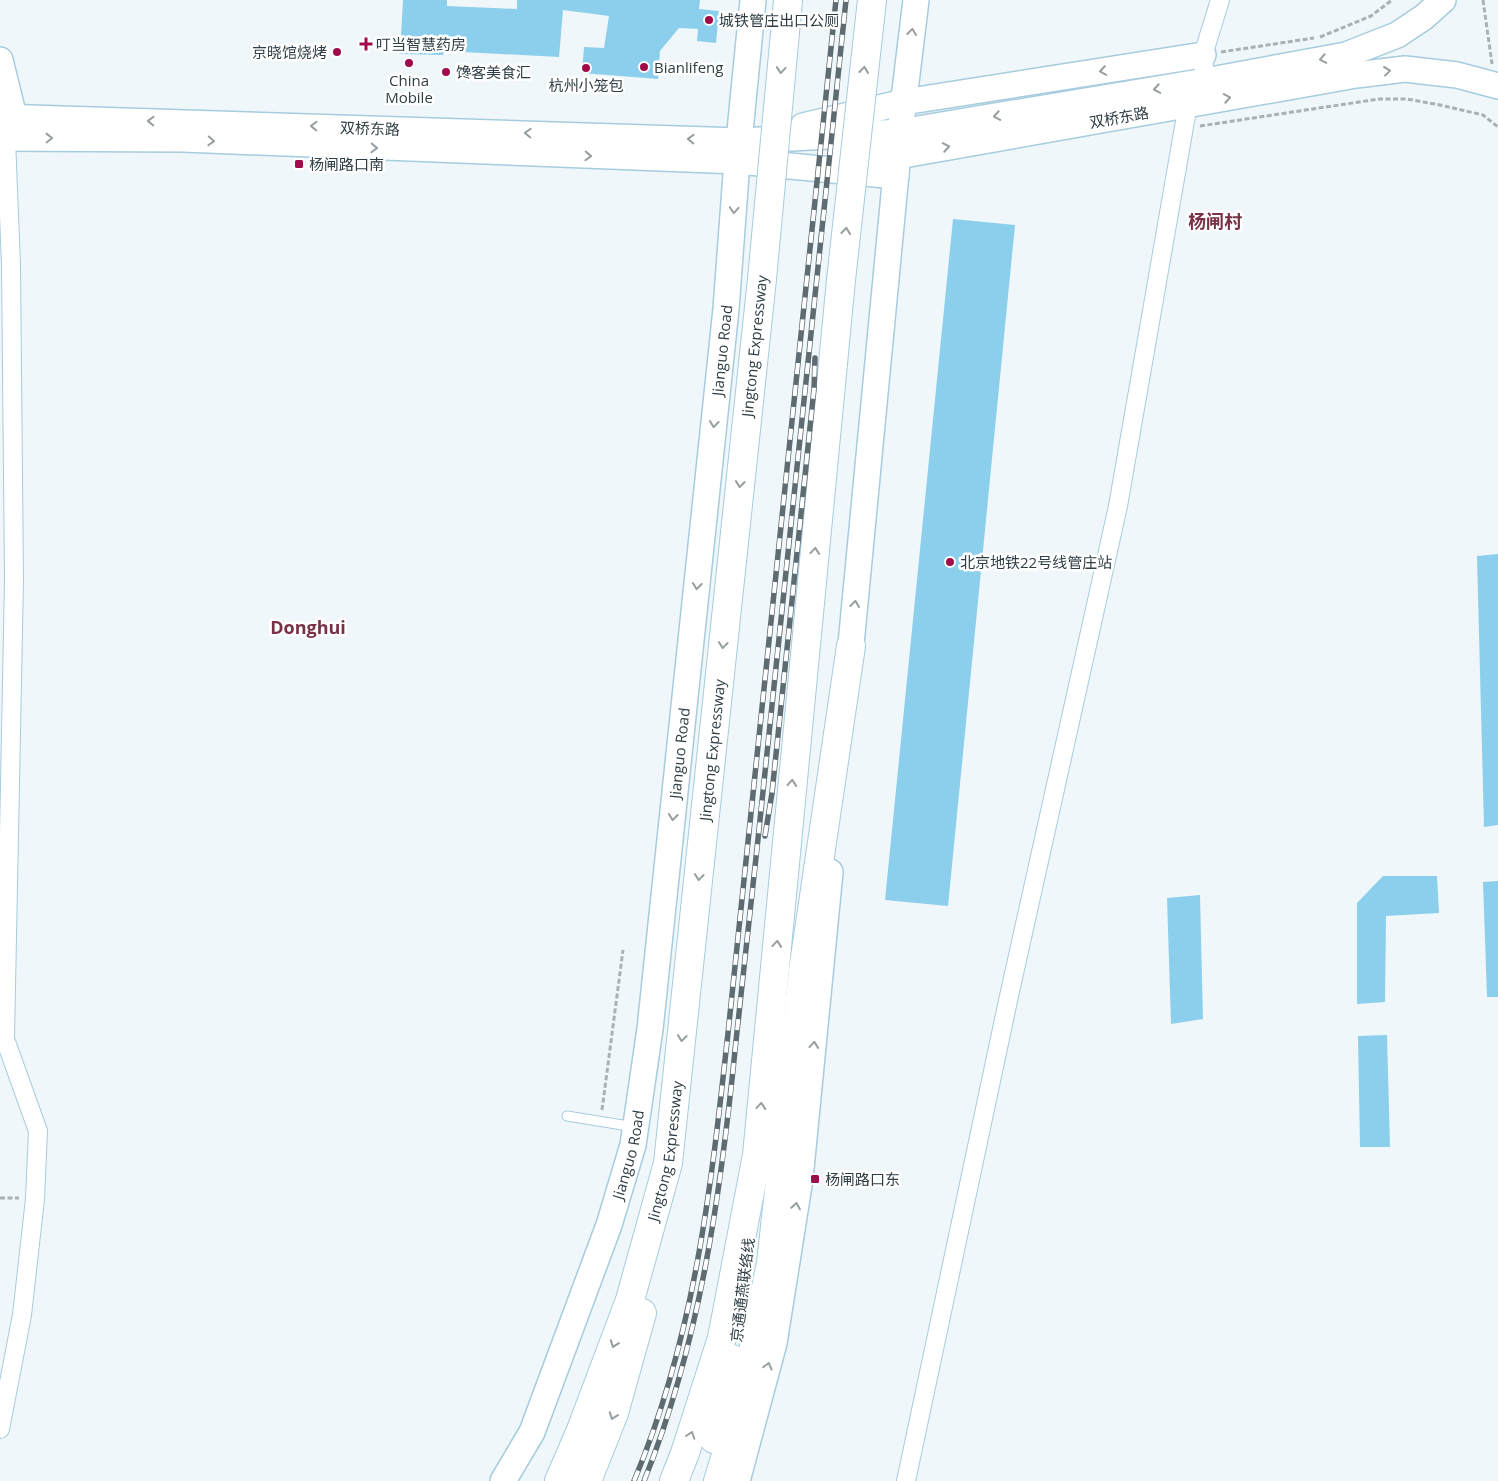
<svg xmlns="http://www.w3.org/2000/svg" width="1498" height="1481" viewBox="0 0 1498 1481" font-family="'Open Sans','Noto Sans SC',sans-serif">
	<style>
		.building { fill: #8ccfed }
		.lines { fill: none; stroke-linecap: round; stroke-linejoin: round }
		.lane-casing { stroke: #a6ccde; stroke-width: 11 }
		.street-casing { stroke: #a6ccde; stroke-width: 20 }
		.secondary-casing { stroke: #a6ccde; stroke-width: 28 }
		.highway-casing { stroke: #a6ccde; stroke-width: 30 }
		.path { stroke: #a7b1b6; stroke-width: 3; stroke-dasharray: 5 2.5; stroke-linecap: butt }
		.lane { stroke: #fff; stroke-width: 9 }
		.street { stroke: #fff; stroke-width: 18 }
		.secondary { stroke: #fff; stroke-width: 25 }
		.highway { stroke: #fff; stroke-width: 28 }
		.rail-casing { stroke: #5e6b71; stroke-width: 5.5 }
		.rail { stroke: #fff; stroke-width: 4; stroke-dasharray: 11; stroke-linecap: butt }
		.highway-bridge-casing { stroke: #a6ccde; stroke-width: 30; stroke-linecap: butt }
		.highway-bridge { stroke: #fff; stroke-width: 28 }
		.oneway { stroke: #979ea2 }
		.poi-dot { fill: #a20b4a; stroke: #fff; stroke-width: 2 }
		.labels { text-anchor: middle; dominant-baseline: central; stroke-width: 5; stroke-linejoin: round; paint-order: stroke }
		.poi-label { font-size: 15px; fill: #2f3e45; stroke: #fff; text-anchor: start }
		.street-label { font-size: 15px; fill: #2f3e45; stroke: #fff }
		.quarter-label { font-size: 18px; font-weight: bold; fill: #793245; stroke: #fff }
	</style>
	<rect width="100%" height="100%" fill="#eff7fa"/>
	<path class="building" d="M403,0H447V6L517,9V0H700L699,9L719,11L716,43L697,41L698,29L679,28L660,51L658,79L582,73L584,47L604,48L609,16L563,10L559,57L444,51L443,55L400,54Z
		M953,219L1015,225L948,906L885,900Z
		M1498,554V825L1484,827L1477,556Z
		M1383,876H1437L1439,913L1386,916L1385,1002L1357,1004V903Z
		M1498,881V997H1487L1483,882Z
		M1200,895L1203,1019L1171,1024L1167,898Z
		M1387,1035L1390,1147H1360L1358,1036Z"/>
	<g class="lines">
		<defs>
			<path id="lane" d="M567,1116L635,1127"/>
			<path id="street" d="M1205,81L1203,55L1220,0
				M0,1429L22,1315L35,1199L38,1131L5,1039L14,580L11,265L6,139
				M906,1481L1009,996L1118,506L1188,104"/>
			<g id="secondary">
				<path d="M0,60L14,117"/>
				<path d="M0,117L740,141L900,132L1205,81L1346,55L1397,35L1424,17L1443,0"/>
				<path d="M803,126L904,102L1203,55"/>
				<path d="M0,138L183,139L737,161L896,176"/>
				<path d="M842,158L898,156L1356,75L1405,69L1457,75L1498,86"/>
				<path d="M849,665L900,132L916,0"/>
				<path id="s1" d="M503,1481L532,1432L609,1225L633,1145L650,1029L726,309L737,161L753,0"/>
				<path d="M737,1481L774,1343L800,1179L830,872"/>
			</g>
			<g id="highway">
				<path d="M870,18L872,0"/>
				<path d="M786,22L788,0"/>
				<path d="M714,1439L732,1359"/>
				<path id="s2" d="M559,1481L581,1430L630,1300L668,1163L762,279"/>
				<path d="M587,1481L614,1413L642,1313"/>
				<path d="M674,1481L685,1453L722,1338L757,1155L841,280"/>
				<path d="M718,1481L743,1400L771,1263L803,971L851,646"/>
			</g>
		</defs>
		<use href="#lane" class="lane-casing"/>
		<use href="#street" class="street-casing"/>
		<use href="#secondary" class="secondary-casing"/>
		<use href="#highway" class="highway-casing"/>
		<path class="path" d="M1483,0L1492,64
			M1320,37L1371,16L1392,0
			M1221,52L1314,38
			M1200,126L1379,99H1407L1440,105L1483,115L1498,127
			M602,1110L623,950
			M0,1198H19"/>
		<use href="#lane" class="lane"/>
		<use href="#street" class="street"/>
		<use href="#secondary" class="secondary"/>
		<use href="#highway" class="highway"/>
		<defs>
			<path id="rail" d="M765,836L772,793L814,389L815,358
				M634,1481C695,1336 711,1188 728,1033L836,0
				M644,1481C701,1340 721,1191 736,1041C743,973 751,906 758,839C787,559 817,280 846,0"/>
		</defs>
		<use href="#rail" class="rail-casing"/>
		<use href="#rail" class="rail"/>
		<defs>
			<path id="highway-bridge" d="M762,279L786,22
				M841,280L870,18"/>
		</defs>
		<use href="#highway-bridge" class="highway-bridge-casing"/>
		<use href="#highway-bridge" class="highway-bridge"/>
	</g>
	<defs><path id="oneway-chevron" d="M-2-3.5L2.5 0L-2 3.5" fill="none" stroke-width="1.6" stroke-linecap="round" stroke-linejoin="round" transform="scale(1.25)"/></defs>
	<g class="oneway">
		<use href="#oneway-chevron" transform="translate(912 32) rotate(-83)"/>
		<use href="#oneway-chevron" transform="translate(1323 59) rotate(169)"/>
		<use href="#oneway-chevron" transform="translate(781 70) rotate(95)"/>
		<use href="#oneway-chevron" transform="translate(864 70) rotate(-84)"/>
		<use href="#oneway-chevron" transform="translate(1103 71) rotate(171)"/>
		<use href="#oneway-chevron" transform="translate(1387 71) rotate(-7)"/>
		<use href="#oneway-chevron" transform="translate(1157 89) rotate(170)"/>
		<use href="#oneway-chevron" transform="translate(1227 98) rotate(-10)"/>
		<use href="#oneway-chevron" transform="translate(997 116) rotate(170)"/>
		<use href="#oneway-chevron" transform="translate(151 121) rotate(-178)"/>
		<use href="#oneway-chevron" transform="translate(314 126) rotate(-178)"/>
		<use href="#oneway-chevron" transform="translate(528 133) rotate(-178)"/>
		<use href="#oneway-chevron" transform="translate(49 138) rotate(-1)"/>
		<use href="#oneway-chevron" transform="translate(691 139) rotate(-178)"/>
		<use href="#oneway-chevron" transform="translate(211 141) rotate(3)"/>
		<use href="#oneway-chevron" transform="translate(946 147) rotate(-10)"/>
		<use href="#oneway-chevron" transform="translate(374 148) rotate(2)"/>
		<use href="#oneway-chevron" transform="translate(588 156) rotate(2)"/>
		<use href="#oneway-chevron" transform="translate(734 210) rotate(94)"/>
		<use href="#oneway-chevron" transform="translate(846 231) rotate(-84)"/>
		<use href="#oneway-chevron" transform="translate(714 424) rotate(96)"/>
		<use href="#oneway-chevron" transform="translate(740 484) rotate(96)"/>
		<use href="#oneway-chevron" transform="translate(815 551) rotate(-85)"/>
		<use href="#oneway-chevron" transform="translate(697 586) rotate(96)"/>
		<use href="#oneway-chevron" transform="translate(855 604) rotate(-84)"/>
		<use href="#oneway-chevron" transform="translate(723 645) rotate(96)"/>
		<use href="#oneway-chevron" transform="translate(792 783) rotate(-85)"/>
		<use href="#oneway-chevron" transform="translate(673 817) rotate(96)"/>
		<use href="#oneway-chevron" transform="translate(699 877) rotate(96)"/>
		<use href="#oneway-chevron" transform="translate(777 944) rotate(-85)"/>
		<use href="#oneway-chevron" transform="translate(682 1038) rotate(96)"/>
		<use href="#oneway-chevron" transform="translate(814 1045) rotate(-85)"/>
		<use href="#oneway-chevron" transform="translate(761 1106) rotate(-85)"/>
		<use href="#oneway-chevron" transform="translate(796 1206) rotate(-81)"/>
		<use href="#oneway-chevron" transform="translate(614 1344) rotate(110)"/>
		<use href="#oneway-chevron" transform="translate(768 1366) rotate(-75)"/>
		<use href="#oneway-chevron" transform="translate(613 1416) rotate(110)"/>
		<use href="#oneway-chevron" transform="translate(691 1435) rotate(-72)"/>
	</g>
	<g class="poi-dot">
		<circle cx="709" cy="20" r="5"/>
		<path d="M363.5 36.5h5v5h5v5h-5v5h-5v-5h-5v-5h5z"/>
		<circle cx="337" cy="52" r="5"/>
		<circle cx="409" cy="63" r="5"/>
		<circle cx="644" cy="67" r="5"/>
		<circle cx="586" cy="68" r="5"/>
		<circle cx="446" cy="72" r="5"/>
		<rect x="294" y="159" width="10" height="10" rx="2.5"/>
		<circle cx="950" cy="562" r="5"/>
		<rect x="810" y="1174" width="10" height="10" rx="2.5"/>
	</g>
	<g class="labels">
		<g class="poi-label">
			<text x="719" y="20">城铁管庄出口公厕</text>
			<text x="376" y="44">叮当智慧药房</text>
			<text x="327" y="52" text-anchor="end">京晓馆烧烤</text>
			<text x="654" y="67">Bianlifeng</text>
			<text x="456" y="72">馋客美食汇</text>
			<text x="409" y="80" text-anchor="middle">China<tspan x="409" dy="17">Mobile</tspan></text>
			<text x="586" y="85" text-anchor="middle">杭州小笼包</text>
			<text x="309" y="164">杨闸路口南</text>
			<text x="960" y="562">北京地铁22号线管庄站</text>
			<text x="825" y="1179">杨闸路口东</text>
		</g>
		<g class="street-label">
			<text transform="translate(1119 117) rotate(-10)">双桥东路</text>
			<text transform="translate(370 128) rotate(2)">双桥东路</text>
			<text transform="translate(754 346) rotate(-84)">Jingtong Expressway</text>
			<text stroke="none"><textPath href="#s1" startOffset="1161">Jianguo Road</textPath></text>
			<text stroke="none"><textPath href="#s2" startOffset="752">Jingtong Expressway</textPath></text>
			<text stroke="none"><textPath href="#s1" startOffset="756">Jianguo Road</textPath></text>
			<text stroke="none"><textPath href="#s2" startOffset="348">Jingtong Expressway</textPath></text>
			<text stroke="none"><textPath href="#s1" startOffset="351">Jianguo Road</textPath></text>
			<text transform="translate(742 1290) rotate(-83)">京通通燕联络线</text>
		</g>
		<g class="quarter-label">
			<text x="1215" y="221">杨闸村</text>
			<text x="308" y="627">Donghui</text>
		</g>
	</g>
</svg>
